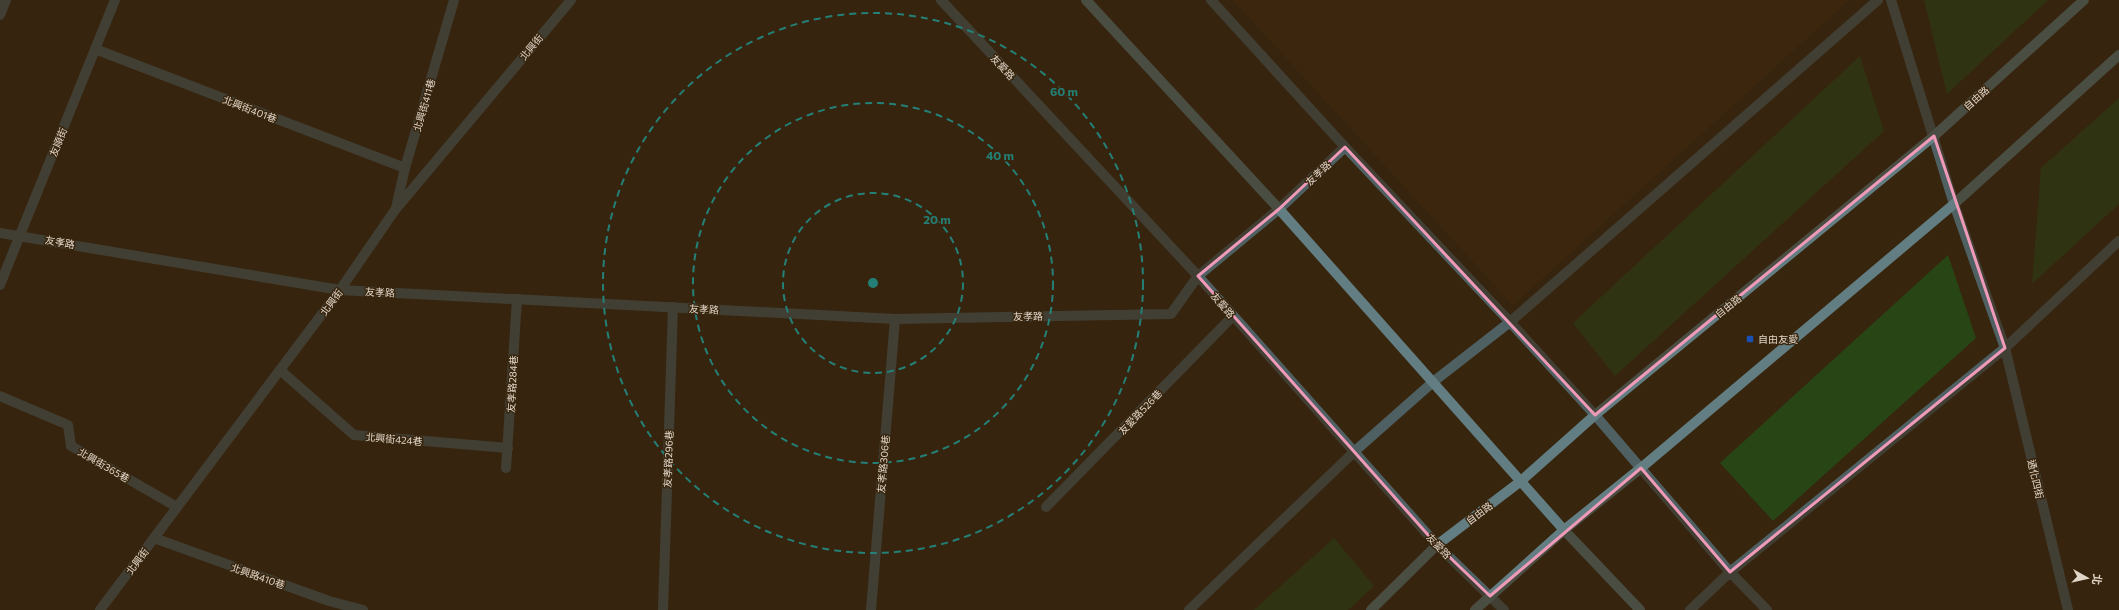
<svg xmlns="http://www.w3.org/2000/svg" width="2119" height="610" viewBox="0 0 2119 610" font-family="Commissioner,'Noto Sans TC',sans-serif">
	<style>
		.built { fill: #432c0e }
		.green { fill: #284515 }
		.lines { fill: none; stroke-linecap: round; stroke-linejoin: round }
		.lane { stroke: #4f6062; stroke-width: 10 }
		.street { stroke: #4f6062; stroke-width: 10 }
		.secondary { stroke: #637e82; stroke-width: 10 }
		.marked { fill: none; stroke: #ef9ab8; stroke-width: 3; stroke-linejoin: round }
		.ring { fill: none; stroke: #248077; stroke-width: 2; stroke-dasharray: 7 5 }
		.transit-dot { fill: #1a4fb4; stroke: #37250e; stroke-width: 1.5 }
		.labels { text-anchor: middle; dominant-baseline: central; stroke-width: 3; stroke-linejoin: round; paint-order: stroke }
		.street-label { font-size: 10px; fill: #e1d5c7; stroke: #37250e }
		.poi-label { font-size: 10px; fill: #e1d5c7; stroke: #37250e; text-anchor: start }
		.centre { fill: #248077; stroke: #37250e; stroke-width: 2 }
		.ring-label { font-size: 12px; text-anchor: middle; font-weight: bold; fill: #248077; stroke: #37250e; stroke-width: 3; stroke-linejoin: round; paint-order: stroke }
	</style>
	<rect width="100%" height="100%" fill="#37250e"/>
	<path class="built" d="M1233,0H1849L1513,305Z"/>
	<path class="green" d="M1924,0H2048L1947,94Z
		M1860,56L1884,131L1615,376L1573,323Z
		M2119,98V204L2032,284L2041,168Z
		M1948,255L1976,338L1773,521L1720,463Z
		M1334,538L1374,586L1348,610H1254Z"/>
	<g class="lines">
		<path class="lane" d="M0,15L6,0
			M95,49L405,168
			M0,285L20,235
			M280,370L354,435L508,448
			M0,396L68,425L71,446L177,507
			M506,468L517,299
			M1046,507L1233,316
			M154,538L329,601L363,610
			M663,610L673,307
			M871,610L895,319"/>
		<path class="street" d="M941,0L1198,276L1437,545L1504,610
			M1211,0L1345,147L1510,322L1595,415L1730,572L1767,610
			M1891,0L1954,204L2005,348L2068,610
			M396,208L405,168L454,0
			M0,233L340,290L895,319L1171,314L1198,276L1279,209L1345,147
			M20,235L115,0
			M100,610L340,290L395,210L571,0
			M1189,610L1355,451L1433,382L1510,322L1878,0
			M1690,610L1730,572L2005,348L2119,241"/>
		<path class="secondary" d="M1086,0L1279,209L1564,530L1640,610
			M1371,610L1437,545L1521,481L1595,415L1934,136L2084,0
			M1475,610L1564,530L1641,468L1954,204L2119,55"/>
	</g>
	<path d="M0 0H2119V610H0ZM1934,136L2005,348L1730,572L1641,468L1490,596L1437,545L1198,276L1279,209L1345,147L1595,415Z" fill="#37250e" fill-opacity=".55" fill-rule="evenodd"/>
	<path class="marked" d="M1934,136L2005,348L1730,572L1641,468L1490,596L1437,545L1198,276L1279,209L1345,147L1595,415Z"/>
	<g class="ring">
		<circle cx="873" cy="283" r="90"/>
		<circle cx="873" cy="283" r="180"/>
		<circle cx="873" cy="283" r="270"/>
	</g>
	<rect class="transit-dot" x="1746" y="335" width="8" height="8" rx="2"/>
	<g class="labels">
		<g class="street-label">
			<text transform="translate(531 47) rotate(-50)">北興街</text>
			<text transform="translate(1003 67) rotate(47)">友愛路</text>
			<text transform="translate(1976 98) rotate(-42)">自由路</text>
			<text transform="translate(424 105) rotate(-74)">北興街411巷</text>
			<text transform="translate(250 109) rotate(21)">北興街401巷</text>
			<text transform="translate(58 142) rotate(-68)">友順街</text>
			<text transform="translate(1318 173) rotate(-43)">友孝路</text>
			<text transform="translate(60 242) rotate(10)">友孝路</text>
			<text transform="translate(380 292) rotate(3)">友孝路</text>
			<text transform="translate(331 302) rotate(-53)">北興街</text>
			<text transform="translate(1223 305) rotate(49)">友愛路</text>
			<text transform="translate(1728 306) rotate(-39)">自由路</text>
			<text transform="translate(704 309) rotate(3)">友孝路</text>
			<text transform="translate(1028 316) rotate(-1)">友孝路</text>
			<text transform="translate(512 384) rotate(-87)">友孝路284巷</text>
			<text transform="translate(1140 412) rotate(-46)">友愛路526巷</text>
			<text transform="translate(394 439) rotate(5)">北興街424巷</text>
			<text transform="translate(668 459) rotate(-88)">友孝路296巷</text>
			<text transform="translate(883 464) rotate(-85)">友孝路306巷</text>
			<text transform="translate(104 465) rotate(30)">北興街365巷</text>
			<text transform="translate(2036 479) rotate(77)">通化四街</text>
			<text transform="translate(1479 513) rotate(-37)">自由路</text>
			<text transform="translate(1439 546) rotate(46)">友愛路</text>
			<text transform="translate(137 561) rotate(-53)">北興街</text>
			<text transform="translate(258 576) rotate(19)">北興路410巷</text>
		</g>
		<g class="poi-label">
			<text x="1758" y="339">自由友愛</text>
		</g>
	</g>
	<circle cx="873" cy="283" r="6" class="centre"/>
	<g class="ring-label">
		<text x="1064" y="96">60 m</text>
		<text x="1000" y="160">40 m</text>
		<text x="937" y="224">20 m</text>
	</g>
	<g transform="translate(2087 578) rotate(98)" stroke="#37250e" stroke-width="3" paint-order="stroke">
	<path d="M0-3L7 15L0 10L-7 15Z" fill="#e1d5c7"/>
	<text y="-6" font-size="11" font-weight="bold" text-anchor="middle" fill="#e1d5c7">北</text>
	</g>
</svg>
